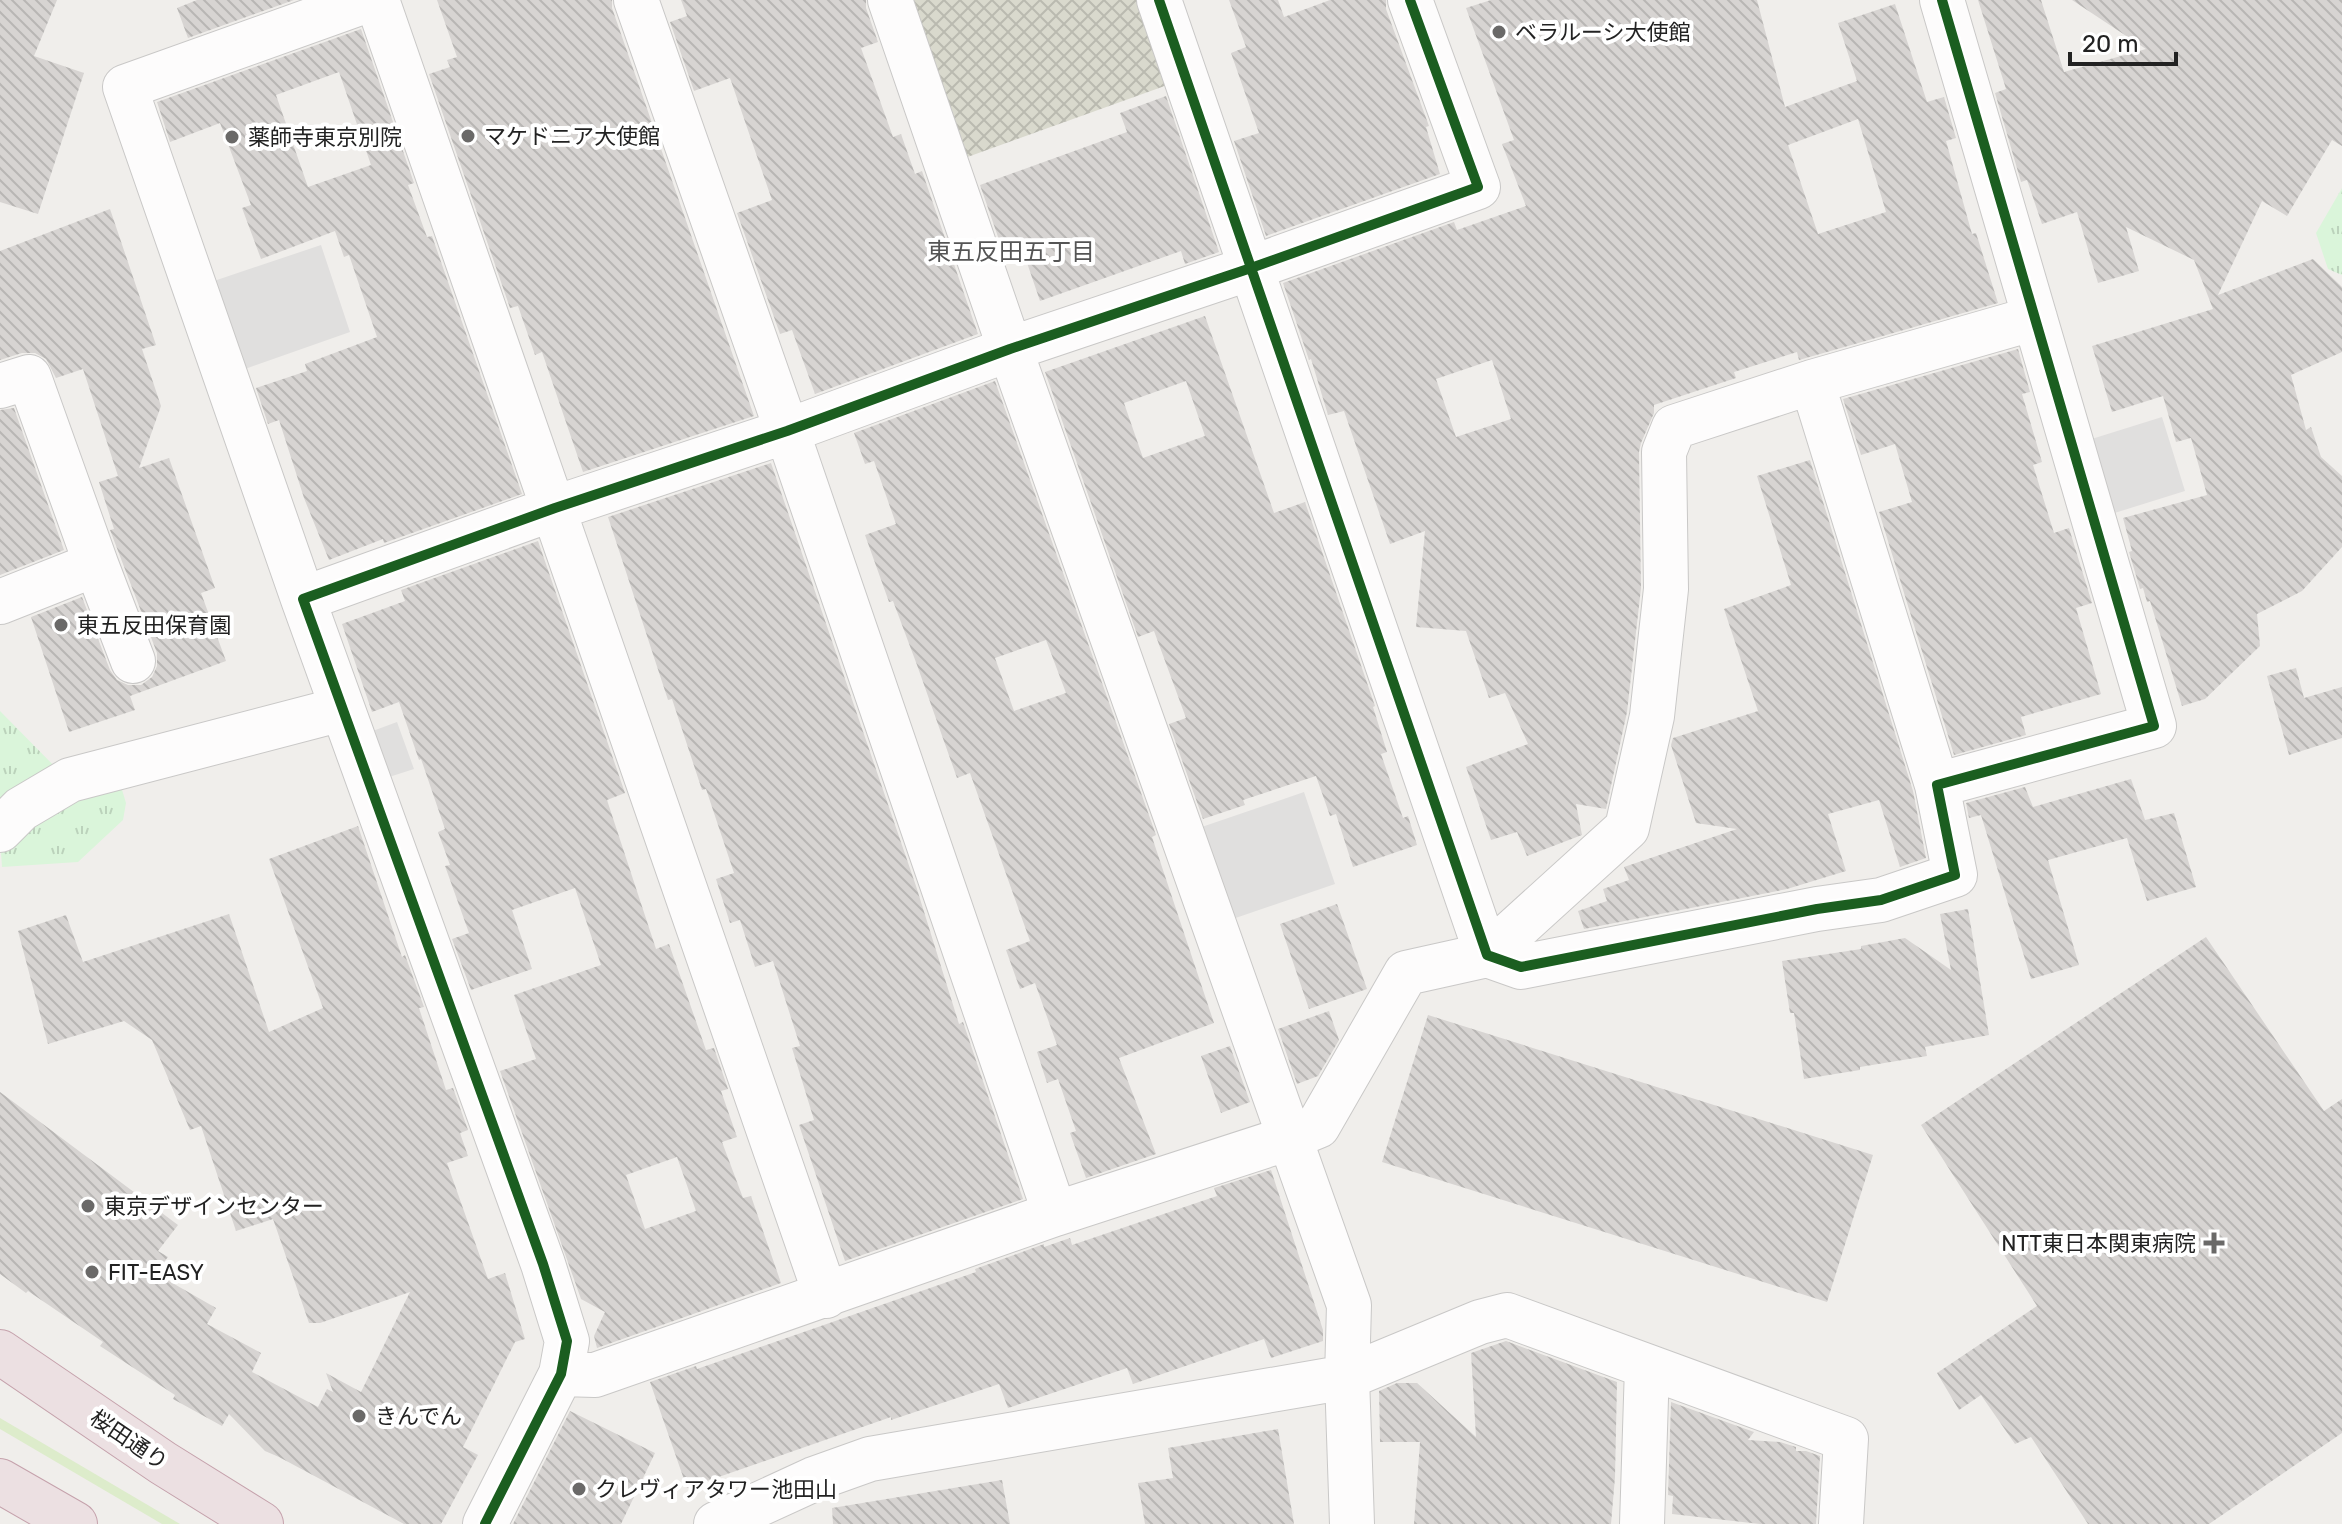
<svg xmlns="http://www.w3.org/2000/svg" width="2342" height="1524" viewBox="0 0 2342 1524" font-family="Rubik,'Noto Sans JP',sans-serif">
	<style>
		.construction { fill: url(#construction-cross-hatch) }
		.grass { fill: #ddeccb }
		.park { fill: url(#park-tufts) }
		.parking { fill: #e0dfde }
		.building { fill: url(#building-back-hatch); fill-rule: evenodd }
		.lines { fill: none; stroke-linecap: round; stroke-linejoin: round }
		.minor-casing { stroke: #c9c8c7; stroke-width: 46 }
		.highway-casing { stroke: #c5a2ac; stroke-width: 46 }
		.minor { stroke: #fdfcfc; stroke-width: 44 }
		.highway { stroke: #ece0e2; stroke-width: 44 }
		.cycleway-casing { stroke: #fff; stroke-width: 15 }
		.cycleway { stroke: #1b5e20; stroke-width: 10 }
		.poi-dot { fill: #6a6968; stroke: #fff; stroke-width: 3 }
		.labels { text-anchor: middle; dominant-baseline: central; stroke-width: 8; stroke-linejoin: round; paint-order: stroke }
		.poi-label { font-size: 22px; fill: #222; stroke: #fff; text-anchor: start }
		.street-label { font-size: 22px; fill: #222; stroke: #fff }
		.neighbourhood-label { font-size: 24px; fill: #555; stroke: #fff }
	</style>
	<defs>
		<pattern id="construction-cross-hatch" width="8" height="8" patternUnits="userSpaceOnUse" patternTransform="scale(2)"><rect width="8" height="8" fill="#d9d9cd"/><path d="M0 0l8 8M0 8l8-8" fill="none" stroke="#babab0"/></pattern>
		<pattern id="park-tufts" width="24" height="20" patternUnits="userSpaceOnUse" patternTransform="scale(2)"><rect width="24" height="20" fill="#daf5da"/><path d="M3 7l-1-3M5 7V3M7 7l1-3M15 17l-1-3M17 17v-4M19 17l1-3" fill="none" stroke="#bbd2bb"/></pattern>
		<pattern id="building-back-hatch" width="6" height="6" patternUnits="userSpaceOnUse" patternTransform="scale(2)"><rect width="6" height="6" fill="#d7d4d2"/><path d="M-1 5l2 2M0 0l6 6M5-1l2 2" fill="none" stroke="#b8b6b4"/></pattern>
	</defs>
	<rect width="100%" height="100%" fill="#f0eeeb"/>
	<path class="construction" d="M906,0H1143L1173,83L962,159Z"/>
	<path class="grass" d="M0,1418L180,1524H162L0,1429Z"/>
	<path class="park" d="M2342,188V275L2328,269L2316,233Z
		M0,711L65,777L0,822Z
		M117,773L126,803L123,820L78,862L2,867L0,838Z"/>
	<path class="parking" d="M321,245L350,332L245,369L211,282Z
		M2162,417L2185,491L2105,516L2082,442Z
		M397,722L414,769L386,778L370,732Z
		M1304,792L1335,884L1221,923L1190,831Z"/>
	<path class="building" d="M0,0H57L34,56L84,73L38,214L0,202Z
		M197,0H294L188,38L177,8Z
		M437,0H612V8L754,416L583,472L542,352L535,355L518,306L510,308L429,74L450,67L447,60L457,57Z
		M681,0H866V8L878,42L861,48L893,137L901,134L915,174L922,171L978,334L815,394L792,330L780,334L737,213L772,200L730,78L694,91L670,22L687,16Z
		M1229,0H1278L1284,17L1330,0H1386V9L1429,126L1426,127L1440,174L1266,236L1234,141L1259,133L1231,53L1246,47Z
		M1491,0H1757L1785,107L1857,81L1838,23L1895,4L1927,102L1944,97L1956,138L1946,141L1972,234L1976,233L1998,303L1799,360L1797,352L1734,372L1736,378L1654,405V413L1641,443L1639,452L1641,588L1627,712L1606,809L1576,804L1582,835L1527,856L1517,832L1491,840L1466,767L1528,744L1505,693L1489,698L1466,631L1416,627L1425,531L1390,544L1344,411L1328,415L1311,359L1309,360L1283,283L1454,222L1457,230L1526,206L1502,144L1514,140L1466,8ZM1858,119L1886,212L1818,234L1788,145ZM1492,360L1511,419L1456,437L1436,379Z
		M1978,0H2041L2064,72L2146,49L2072,0H2342V146L2332,140L2287,216L2262,201L2218,295L2313,259L2342,287V352L2291,375L2306,430L2311,427L2321,457L2342,476V547L2302,591L2257,614L2260,646L2205,699L2182,706L2150,601L2147,602L2143,588L2140,589L2129,552L2132,551L2123,518L2207,495L2191,438L2176,442L2163,396L2112,412L2092,346L2213,309L2194,260L2126,227L2139,271L2098,283L2077,212L2042,224L2027,180L2021,182L1995,93L2006,89Z
		M361,29L414,183L408,185L427,237L432,236L522,494L384,543L383,539L329,560L304,498L279,420L268,424L256,388L307,371L305,364L377,337L349,255L344,257L335,231L261,259L242,208L251,205L220,123L170,142L157,102ZM339,72L371,165L308,187L276,95Z
		M1166,96L1219,252L1185,264L1181,251L1040,301L1023,251L1005,257L980,185L1127,132L1120,113Z
		M110,209L156,345L142,349L161,406L139,468L169,458L215,588L201,593L226,661L130,696L135,710L69,732L31,617L82,597L110,670L117,680L128,685H141L152,677L157,666V653L110,530L114,529L99,482L118,476L83,369L56,378L46,359L35,353H22L0,360V251Z
		M1205,316L1274,513L1305,502L1375,706L1373,707L1387,752L1381,754L1403,818L1408,816L1417,845L1353,867L1336,814L1330,816L1316,776L1243,800L1245,805L1203,819L1169,724L1186,718L1154,631L1138,637L1045,372ZM1186,381L1205,436L1143,458L1124,403Z
		M2018,349L2030,392L2022,394L2042,462L2033,465L2054,533L2069,528L2092,603L2076,608L2101,694L2021,717L2026,735L1954,755L1879,512L1912,502L1895,444L1861,455L1843,399Z
		M995,381L1156,835L1152,837L1214,1023L1119,1058L1156,1154L1086,1178L1070,1133L1076,1131L1058,1079L1047,1083L1037,1052L1057,1045L1035,983L1020,989L1006,950L1030,941L970,773L957,778L917,665L893,601L889,602L865,535L896,524L874,461L865,464L854,433ZM1046,640L1066,693L1014,711L995,658Z
		M14,408L64,550L0,575V410Z
		M1810,460L1913,791L1926,858L1900,867L1879,800L1828,814L1846,871L1787,889L1584,929L1578,911L1607,901L1603,889L1629,880L1624,867L1737,829L1696,823L1671,745L1673,738L1758,711L1724,609L1791,585L1757,476Z
		M771,463L916,886L959,1024L963,1022L1023,1199L845,1261L799,1125L814,1120L792,1048L800,1046L773,961L755,967L740,920L730,923L716,879L734,873L706,789L702,790L672,699L668,700L608,517Z
		M538,541L625,793L607,800L656,949L669,944L706,1050L714,1048L728,1089L721,1091L737,1137L722,1142L743,1198L751,1196L781,1283L597,1348L594,1336L605,1312L581,1299L500,1071L536,1059L514,995L601,965L575,888L512,910L532,969L471,990L452,939L469,933L445,866L450,865L438,832L445,829L421,759L419,760L399,702L372,712L342,624L405,601L401,590ZM677,1157L696,1211L645,1229L626,1175Z
		M2296,668L2304,698L2342,687V738L2289,755L2267,676Z
		M2131,779L2145,820L2174,813L2196,887L2147,901L2127,838L2048,860L2079,965L2031,979L1981,815L1969,818L1966,803L2025,787L2033,807Z
		M358,826L402,957L405,955L424,1007L419,1008L446,1090L453,1088L468,1130L460,1133L468,1156L447,1163L488,1279L505,1273L525,1339L515,1342L463,1447L478,1455L441,1524H404L279,1457L265,1451L229,1414L222,1426L173,1399L175,1395L100,1346L103,1342L28,1291L26,1293L0,1274V1092L178,1225L158,1251L168,1257L155,1273L216,1308L207,1324L261,1353L252,1372L318,1407L327,1389L333,1392L326,1373L361,1392L410,1292L320,1323H309L273,1219L236,1231L201,1126L190,1130L152,1040L124,1021L48,1044L18,931L66,915L83,962L229,914L269,1032L323,1008L269,859Z
		M1337,904L1367,989L1309,1009L1280,924Z
		M1968,909L1989,1035L1925,1047L1927,1056L1860,1067V1070L1804,1079L1794,1013H1790L1782,961L1861,949V946L1905,938L1951,970L1940,914Z
		M2206,937L2324,1111L2342,1099V1433L2209,1524H2088L2031,1437L2015,1444L1981,1395L1959,1410L1937,1373L2037,1306L1921,1125Z
		M1329,1011L1339,1040L1318,1076L1297,1084L1278,1029Z
		M1428,1015L1873,1155L1827,1302L1382,1162Z
		M1230,1046L1250,1102L1221,1113L1201,1056Z
		M1271,1170L1323,1330V1341L1271,1358L1264,1339L1133,1384L1127,1368L1008,1408L999,1384L891,1420V1417L687,1488L650,1382L696,1366L697,1369L976,1272L975,1269L1044,1244V1247L1070,1238L1072,1245L1217,1196L1214,1188Z
		M1506,1341L1617,1382L1615,1477L1611,1524H1414L1420,1442H1380L1379,1391L1397,1383H1417L1476,1437L1471,1353Z
		M1671,1402L1754,1432L1748,1440L1780,1442L1796,1447V1451H1806L1820,1456L1816,1524H1760L1672,1514L1673,1496L1668,1495Z
		M570,1411L655,1453L621,1524H513Z
		M1278,1429L1294,1524H1145L1138,1483L1173,1478L1168,1448Z
		M1002,1480L1010,1524H833L832,1508Z"/>
	<g class="lines">
		<defs>
			<path id="minor" d="M377,0L826,1296
				M636,0L787,431L1055,1214
				M890,0L1010,349L1349,1305L1347,1377L1352,1524
				M1159,0L1487,955L1521,967L1817,909L1881,900L1955,875L1937,785L2154,726L1942,0
				M1812,382L1937,785
				M0,386L29,377L96,564L0,602
				M96,564L133,661
				M303,599L125,87L368,0
				M0,830L21,809L70,780L342,709
				M561,1374L595,1375L1055,1214L1289,1138L1318,1126L1406,973L1487,955L1627,828L1652,716L1666,589L1664,452L1674,427L1812,382L2035,318
				M485,1524L561,1374L567,1341L543,1264L303,599L555,508L787,431L1010,349L1251,268L1478,187L1410,0
				M716,1524L814,1479L870,1459L1347,1377L1480,1322L1507,1315L1846,1439L1841,1524
				M1642,1524L1647,1367"/>
			<path id="highway" d="M0,1352L163,1463L261,1524
				M0,1481L75,1524"/>
		</defs>
		<use href="#minor" class="minor-casing"/>
		<use href="#highway" class="highway-casing"/>
		<use href="#minor" class="minor"/>
		<use href="#highway" class="highway"/>
		<defs>
			<path id="cycleway" d="M1159,0L1487,955L1521,967L1817,909L1881,900L1955,875L1937,785L2154,726L1942,0
				M485,1524L561,1374L567,1341L543,1264L303,599L555,508L787,431L1010,349L1251,268L1478,187L1410,0"/>
		</defs>
		<use href="#cycleway" class="cycleway-casing"/>
		<use href="#cycleway" class="cycleway"/>
	</g>
	<g class="poi-dot">
		<circle cx="1499" cy="32" r="8"/>
		<circle cx="468" cy="136" r="8"/>
		<circle cx="232" cy="137" r="8"/>
		<circle cx="61" cy="625" r="8"/>
		<circle cx="88" cy="1206" r="8"/>
		<path d="M2210 1231h8v8h8v8h-8v8h-8v-8h-8v-8h8z"/>
		<circle cx="92" cy="1272" r="8"/>
		<circle cx="359" cy="1416" r="8"/>
		<circle cx="579" cy="1489" r="8"/>
	</g>
	<g class="labels">
		<g class="poi-label">
			<text x="1515" y="32">ベラルーシ大使館</text>
			<text x="484" y="136">マケドニア大使館</text>
			<text x="248" y="137">薬師寺東京別院</text>
			<text x="77" y="625">東五反田保育園</text>
			<text x="104" y="1206">東京デザインセンター</text>
			<text x="2196" y="1243" text-anchor="end">NTT東日本関東病院</text>
			<text x="108" y="1272">FIT-EASY</text>
			<text x="375" y="1416">きんでん</text>
			<text x="595" y="1489">クレヴィアタワー池田山</text>
		</g>
		<g class="street-label">
			<text transform="translate(129 1440) rotate(34)">桜田通り</text>
		</g>
		<g class="neighbourhood-label">
			<text x="1011" y="252">東五反田五丁目</text>
		</g>
	</g>
	<path d="M2070 52v12h106v-12" fill="none" stroke="#222222" stroke-width="4"/>
	<text x="2082" y="52" font-size="24" fill="#222222" stroke="#ffffff" stroke-width="6" paint-order="stroke">20 m</text>
</svg>
